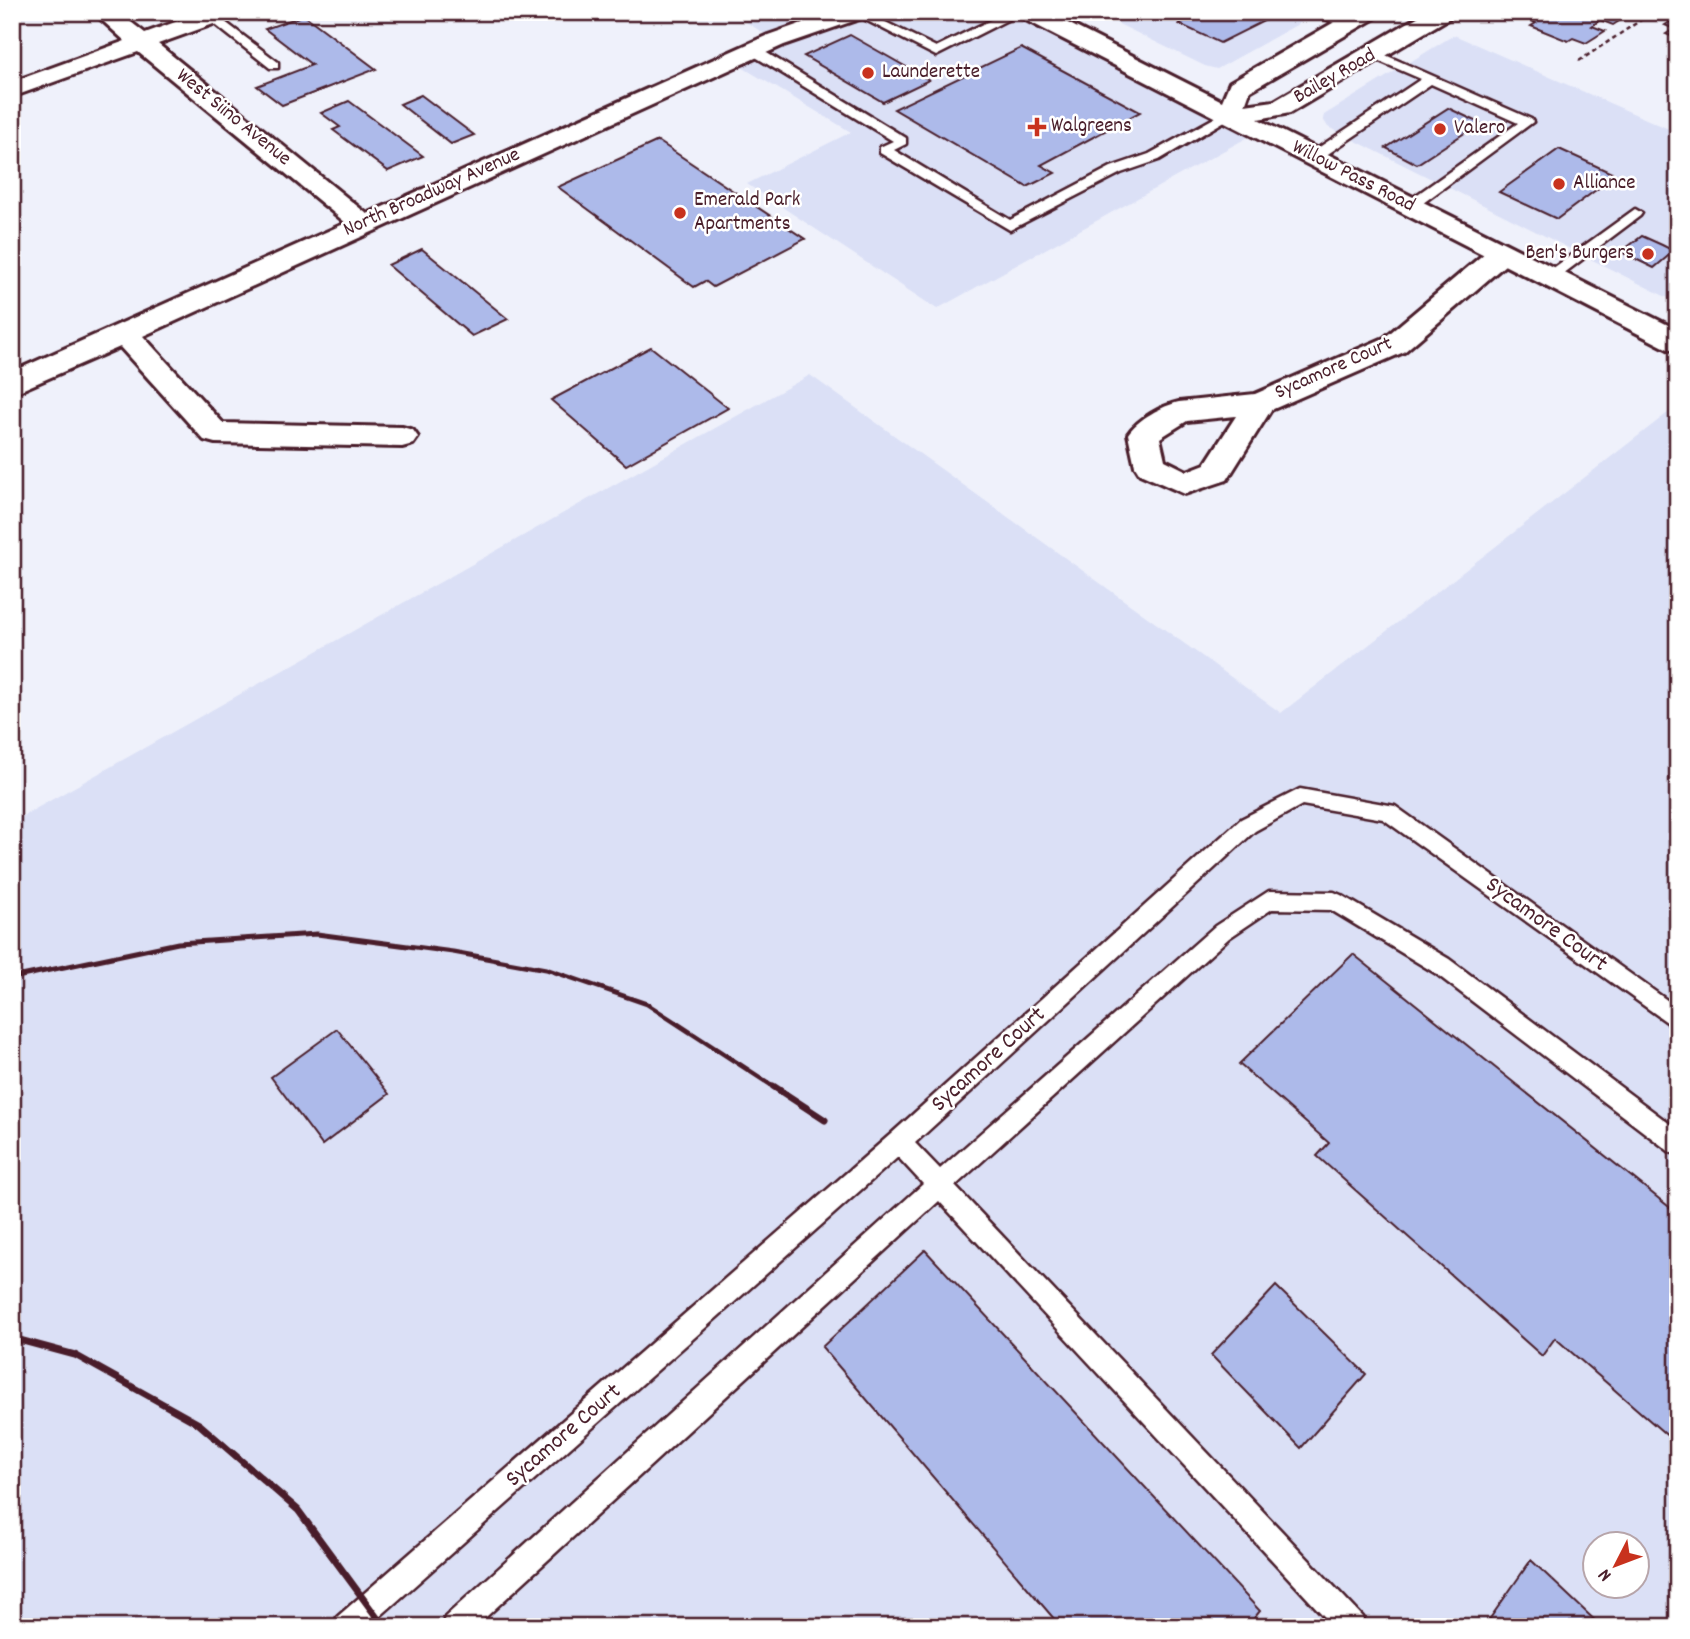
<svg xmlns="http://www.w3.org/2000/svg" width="1690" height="1639" viewBox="0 0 1690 1639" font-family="Dekko,sans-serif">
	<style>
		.built { fill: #dbe0f6; fill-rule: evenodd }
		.building { fill: #adbaea; stroke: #4a1f2b; stroke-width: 2 }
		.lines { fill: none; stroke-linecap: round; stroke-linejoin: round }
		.lane-casing { stroke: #4a1f2b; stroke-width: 5 }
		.street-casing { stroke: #4a1f2b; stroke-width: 6 }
		.secondary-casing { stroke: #4a1f2b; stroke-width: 6 }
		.path { stroke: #4a1f2b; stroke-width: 2.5; stroke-dasharray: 4.5 3.5; stroke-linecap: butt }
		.lane { fill: #fff; fill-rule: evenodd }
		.street { fill: #fff; fill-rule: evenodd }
		.secondary { fill: #fff; fill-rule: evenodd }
		.rail-far1 { stroke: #4a1f2b; stroke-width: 5 }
		.rail { stroke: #4a1f2b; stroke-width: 7 }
		.poi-dot { fill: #c8321e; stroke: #fff; stroke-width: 2.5 }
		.labels { text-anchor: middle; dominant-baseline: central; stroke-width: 5; stroke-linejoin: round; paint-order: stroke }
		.far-poi-label { font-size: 21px; fill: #4a1f2b; stroke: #fff; text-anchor: start }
		.far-street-label { font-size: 21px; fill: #4a1f2b; stroke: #fff }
		.street-label { font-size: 24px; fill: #4a1f2b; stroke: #fff }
	</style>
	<rect width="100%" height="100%" fill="#eff1fb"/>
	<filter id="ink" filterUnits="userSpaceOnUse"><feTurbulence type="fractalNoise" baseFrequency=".0143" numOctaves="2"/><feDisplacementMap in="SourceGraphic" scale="14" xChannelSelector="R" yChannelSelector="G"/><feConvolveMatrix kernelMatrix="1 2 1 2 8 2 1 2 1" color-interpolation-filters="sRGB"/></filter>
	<g filter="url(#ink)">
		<path class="built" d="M730,12H1028L1261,130L937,309L747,184L851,132L730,60L775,40Z
			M1094,12H1320L1217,69L1205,66Z
			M1454,35L1678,133V303L1328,127L1323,119L1324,115Z
			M810,375L1281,713L1678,405V1627H12V822ZM1596,1544H1638V1586H1596Z"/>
		<path class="building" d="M1201,12H1275L1278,14L1220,43L1179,24Z
			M1535,12L1554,13L1633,12L1613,25L1600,20L1592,26L1605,31L1586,43L1573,38L1568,41L1531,26L1536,23L1526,18Z
			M304,15L376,69L282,105L257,86L312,65L265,29Z
			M1678,17V39L1666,34L1674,29L1665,25Z
			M850,35L929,80L883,102L804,56Z
			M1021,48L1140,112L1041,165L1055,173L1027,187L894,109Z
			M421,95L474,135L451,144L400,104Z
			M349,101L423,156L388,171L333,130L340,127L321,113Z
			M1448,108L1480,123L1417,164L1386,148Z
			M658,141L805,239L713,287L705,281L694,287L558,187Z
			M1559,149L1616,175L1557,219L1499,192Z
			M1642,236L1662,245L1674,251L1654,268L1621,252Z
			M422,249L508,319L472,336L388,265Z
			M651,347L728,408L626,465L551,400Z
			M1353,954L1678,1214V1445L1555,1338L1542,1356L1317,1156L1329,1143L1239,1064Z
			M337,1029L389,1094L322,1145L271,1077Z
			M925,1250L1260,1611L1247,1627H1061L822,1347Z
			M1276,1286L1366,1374L1301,1448L1211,1355Z
			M1531,1560L1602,1627H1484Z"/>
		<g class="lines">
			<defs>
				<path id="lane" d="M850,12H865L936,47L1007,12H1023L936,56Z
					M1311,12H1327L1353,25L1343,27Z
					M208,15H216L278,62V68H270L208,19Z
					M749,47H757L906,138V144L894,150L1010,220L1111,167L1149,154L1225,112H1233L1235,115L1159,160L1121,173L1010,230L880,153V147L893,141L749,53Z
					M1374,50L1531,119L1533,122L1415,209H1405V203L1518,123L1431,84L1319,160H1309V154L1421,79L1370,57L1368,54Z
					M1635,209L1642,213L1640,216L1555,280H1545V274Z
					M1300,789L1395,806L1678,1008V1030L1383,819L1302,805L1255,831L915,1143L940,1169L1215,926L1269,891L1334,892L1341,895L1449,959L1678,1130V1155L1670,1152L1435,973L1331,910L1272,909L1229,938L955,1186L1363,1617L1366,1627H1334L939,1201L475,1627H442L445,1617L923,1184L898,1157L368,1627H334L337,1617L891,1134L1241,819Z"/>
				<path id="street" d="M93,12H118L145,33L203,12H236L233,17L158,44L367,214L768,35L834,12H868L865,17L784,45L143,336L223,423L402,427L413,430L418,437L413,444L402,447L215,443L204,440L120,347L12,394V372L346,223L138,52L12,97V82L125,41Z
					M1502,245L1512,247L1516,253L1512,259L1404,352L1271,410L1227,480L1185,494L1140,474L1135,466L1128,434C1138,419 1162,406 1179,402L1255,394L1384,338L1492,247ZM1236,416L1205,464L1187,471L1165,460L1160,438L1187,421Z"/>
				<path id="secondary" d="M1017,12H1046L1222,101L1230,82L1352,12H1380L1377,17L1250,91L1245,105L1274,101L1426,12H1454L1451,17L1290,113L1258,119L1678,330V351L1668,349L1020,17Z"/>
			</defs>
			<use href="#lane" class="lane-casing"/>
			<use href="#street" class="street-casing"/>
			<use href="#secondary" class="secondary-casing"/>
			<path class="path" d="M1579,61L1653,12"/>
			<use href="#lane" class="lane"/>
			<use href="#street" class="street"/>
			<use href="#secondary" class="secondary"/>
			<path class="rail-far1" d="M12,978L178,943L317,934L453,952L546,969L647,1004L776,1088"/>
			<path class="rail" d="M773,1086L825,1120
				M12,1338L75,1355L199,1424L298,1510L384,1627"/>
		</g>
	</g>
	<g class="poi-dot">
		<circle cx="868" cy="73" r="7"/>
		<path d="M1033.5 116.5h7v7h7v7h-7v7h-7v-7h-7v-7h7z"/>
		<circle cx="1440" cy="129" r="7"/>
		<circle cx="1559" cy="184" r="7"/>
		<circle cx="680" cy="213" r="7"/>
		<circle cx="1648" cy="254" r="7"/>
	</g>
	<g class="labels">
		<g class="far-poi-label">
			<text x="882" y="73">Launderette</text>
			<text x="1051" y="127">Walgreens</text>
			<text x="1454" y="129">Valero</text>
			<text x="1573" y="184">Alliance</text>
			<text x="694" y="201">Emerald Park<tspan x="694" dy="24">Apartments</tspan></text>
			<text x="1634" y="254" text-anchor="end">Ben's Burgers</text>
		</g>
		<g class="far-street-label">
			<text transform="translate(1335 77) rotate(-30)">Bailey Road</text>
			<text transform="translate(233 118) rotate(39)">West Siino Avenue</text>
			<text transform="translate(1353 177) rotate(27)">Willow Pass Road</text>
			<text transform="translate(432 193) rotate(-24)">North Broadway Avenue</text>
			<text transform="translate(1334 369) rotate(-24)">Sycamore Court</text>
		</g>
		<g class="street-label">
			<text transform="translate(1546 925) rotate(36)">Sycamore Court</text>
			<text transform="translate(989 1060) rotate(-42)">Sycamore Court</text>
			<text transform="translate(564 1436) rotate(-41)">Sycamore Court</text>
		</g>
	</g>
	<rect width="1690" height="1639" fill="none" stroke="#fff" stroke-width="42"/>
	<rect x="21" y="21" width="1648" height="1597" fill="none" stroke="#4a1f2b" stroke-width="2.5" filter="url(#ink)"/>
	<g transform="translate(1616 1565) rotate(228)"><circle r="33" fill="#ffffff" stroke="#b7a5aa" stroke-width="2"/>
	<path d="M0-5L12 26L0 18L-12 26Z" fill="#c8321e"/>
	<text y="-10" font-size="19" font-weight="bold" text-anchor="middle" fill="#4a1f2b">N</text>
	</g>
</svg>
